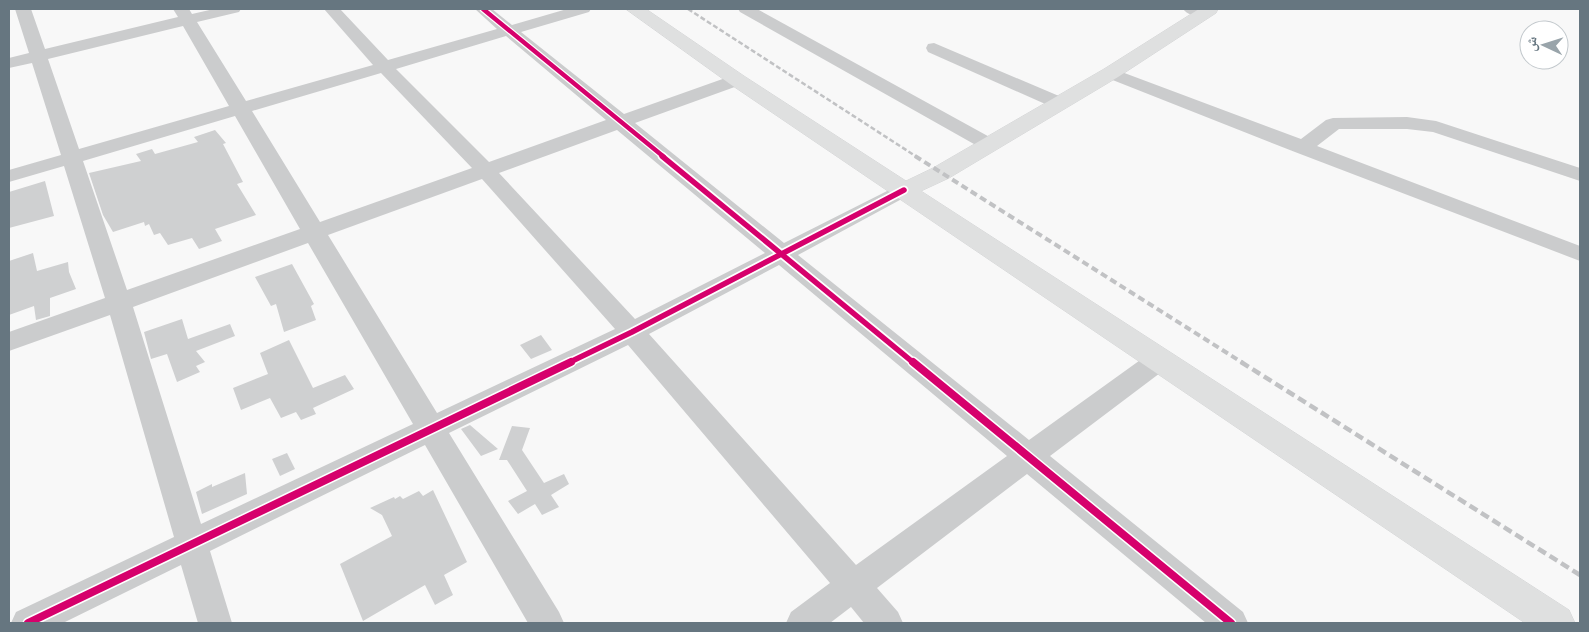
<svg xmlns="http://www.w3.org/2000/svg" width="1589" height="632" viewBox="0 0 1589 632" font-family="'Fira Sans Condensed','Noto Naskh Arabic',sans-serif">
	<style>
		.building { fill: #cfd0d1 }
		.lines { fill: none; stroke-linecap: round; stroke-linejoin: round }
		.major-casing { stroke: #d4d5d6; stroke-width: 1 }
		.minor { fill: #cbcccd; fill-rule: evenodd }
		.major { fill: #dfe0e0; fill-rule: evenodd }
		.rail-far2 { stroke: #c1c2c4; stroke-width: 2.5; stroke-dasharray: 5 2.5; stroke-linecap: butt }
		.rail-far1 { stroke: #c1c2c4; stroke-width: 4; stroke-dasharray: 7 4; stroke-linecap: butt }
		.rail { stroke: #c1c2c4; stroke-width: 4.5; stroke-dasharray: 9 4.5; stroke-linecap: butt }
		.cycleway-far2-casing { stroke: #fff; stroke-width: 7 }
		.cycleway-far1-casing { stroke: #fff; stroke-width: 9 }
		.cycleway-casing { stroke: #fff; stroke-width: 11 }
		.cycleway-far2 { stroke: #d6006c; stroke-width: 4.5 }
		.cycleway-far1 { stroke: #d6006c; stroke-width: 5.5 }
		.cycleway { stroke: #d6006c; stroke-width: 8 }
	</style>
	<rect width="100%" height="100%" fill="#f8f8f8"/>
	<path class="building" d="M215,130L226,143L223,144L243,182L237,184L256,215L215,229L222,241L199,249L192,238L168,245L160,233L154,235L149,224L145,226L144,222L113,232L103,215L89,173L141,161L136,154L152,149L155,154L198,142L194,137Z
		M45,181L54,216L9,228V192Z
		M33,253L37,271L68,262L69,272L76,289L50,298V316L36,320L34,306L9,315V261Z
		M292,264L314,304L311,306L316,320L284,332L276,304L271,306L255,277Z
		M182,319L188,339L230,324L235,336L196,351L205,362L196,366L200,372L177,382L167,354L151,359L144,332Z
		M541,335L552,350L531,359L520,345Z
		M289,340L313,388L345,375L354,389L313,408L316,414L301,420L296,412L281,418L270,398L241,410L233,388L268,374L260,353Z
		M470,425L498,449L481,456L461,429Z
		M512,426L530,428L522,450L544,483L564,474L569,484L551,495L559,507L542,515L535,504L518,514L508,501L527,491L507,460H499Z
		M287,453L295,469L280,476L272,459Z
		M245,473L247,494L202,514L196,492L212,484V487Z
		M433,490L467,562L444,575L453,595L435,605L425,585L363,621L340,564L392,536L382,515L370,508L394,497L395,499L400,496L403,499L419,491L423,496Z"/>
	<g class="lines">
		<defs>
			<path id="major" d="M626,9H646L744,76L906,181L933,168L1104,69L1199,9H1218L1216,13L1118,77L949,178L921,191L1569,610L1575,623H1525L730,84Z"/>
		</defs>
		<use href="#major" class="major-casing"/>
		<path class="minor" d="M15,9H31L45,49L178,17L173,9H189L192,14L214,9H241L239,12L197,22L246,101L373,65L324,9H340L388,60L497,29L475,9H492L512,25L567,9H591L589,12L521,32L624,114L731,76L737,75L743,76L746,80L743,84L635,123L784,243L897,186L904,184L911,186L915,190L911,194L798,255L1029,440L1150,353L1159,351L1168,353L1172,360L1168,367L1050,456L1243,612L1248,623H1206L1027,474L877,588L898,612L903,623H864L851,607L830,623H786L791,612L830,583L628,345L449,433L559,612L564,623H528L425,445L210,551L232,623H198L181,565L63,623H11L16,612L174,537L110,315L9,351V332L105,298L64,166L9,182V170L61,155L32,63L9,68V58L29,53ZM183,26L229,106L79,149L48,59ZM506,36L606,120L489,162L396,69ZM381,73L472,168L320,222L252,111ZM235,116L300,229L127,290L83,161ZM617,130L765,253L635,319L499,173ZM482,179L615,329L437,413L328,235ZM308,243L413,424L201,524L133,307ZM779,265L1007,456L856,565L649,334Z
			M738,9H757L995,140L998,144L995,148L988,150L981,148L740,12Z
			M1183,9H1206L1211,13L1209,16C1201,18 1188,16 1183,9Z
			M934,43L1066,99L1068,103L1066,107L1059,109L1052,107L928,52L926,48L928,44Z
			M1111,68L1301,139L1326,120L1333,118L1407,117L1436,121L1580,168V181L1433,132L1407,129H1339L1317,146L1580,246V261L1295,152L1105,77L1102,73L1105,69Z"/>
		<use href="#major" class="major"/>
		<path class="rail-far2" d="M688,9L917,157"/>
		<path class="rail-far1" d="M915,156L1243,363"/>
		<path class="rail" d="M1241,362L1580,575"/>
		<defs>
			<path id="cycleway-far2" d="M483,9L664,157"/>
			<path id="cycleway-far1" d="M662,156L914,363
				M568,363L632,332L904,190"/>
			<path id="cycleway" d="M913,362L1231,623
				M28,623L571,362"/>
		</defs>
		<use href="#cycleway-far2" class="cycleway-far2-casing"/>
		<use href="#cycleway-far1" class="cycleway-far1-casing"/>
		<use href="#cycleway" class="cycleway-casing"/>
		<use href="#cycleway-far2" class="cycleway-far2"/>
		<use href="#cycleway-far1" class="cycleway-far1"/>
		<use href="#cycleway" class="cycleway"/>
	</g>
	<rect width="1589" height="632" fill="none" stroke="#667680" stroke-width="20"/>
	<g transform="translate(1544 45) rotate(274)"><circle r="24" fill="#ffffff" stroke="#c2c8cc"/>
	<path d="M0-4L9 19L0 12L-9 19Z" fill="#99a4aa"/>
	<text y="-8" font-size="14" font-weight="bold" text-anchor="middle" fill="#667680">ش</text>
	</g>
</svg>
